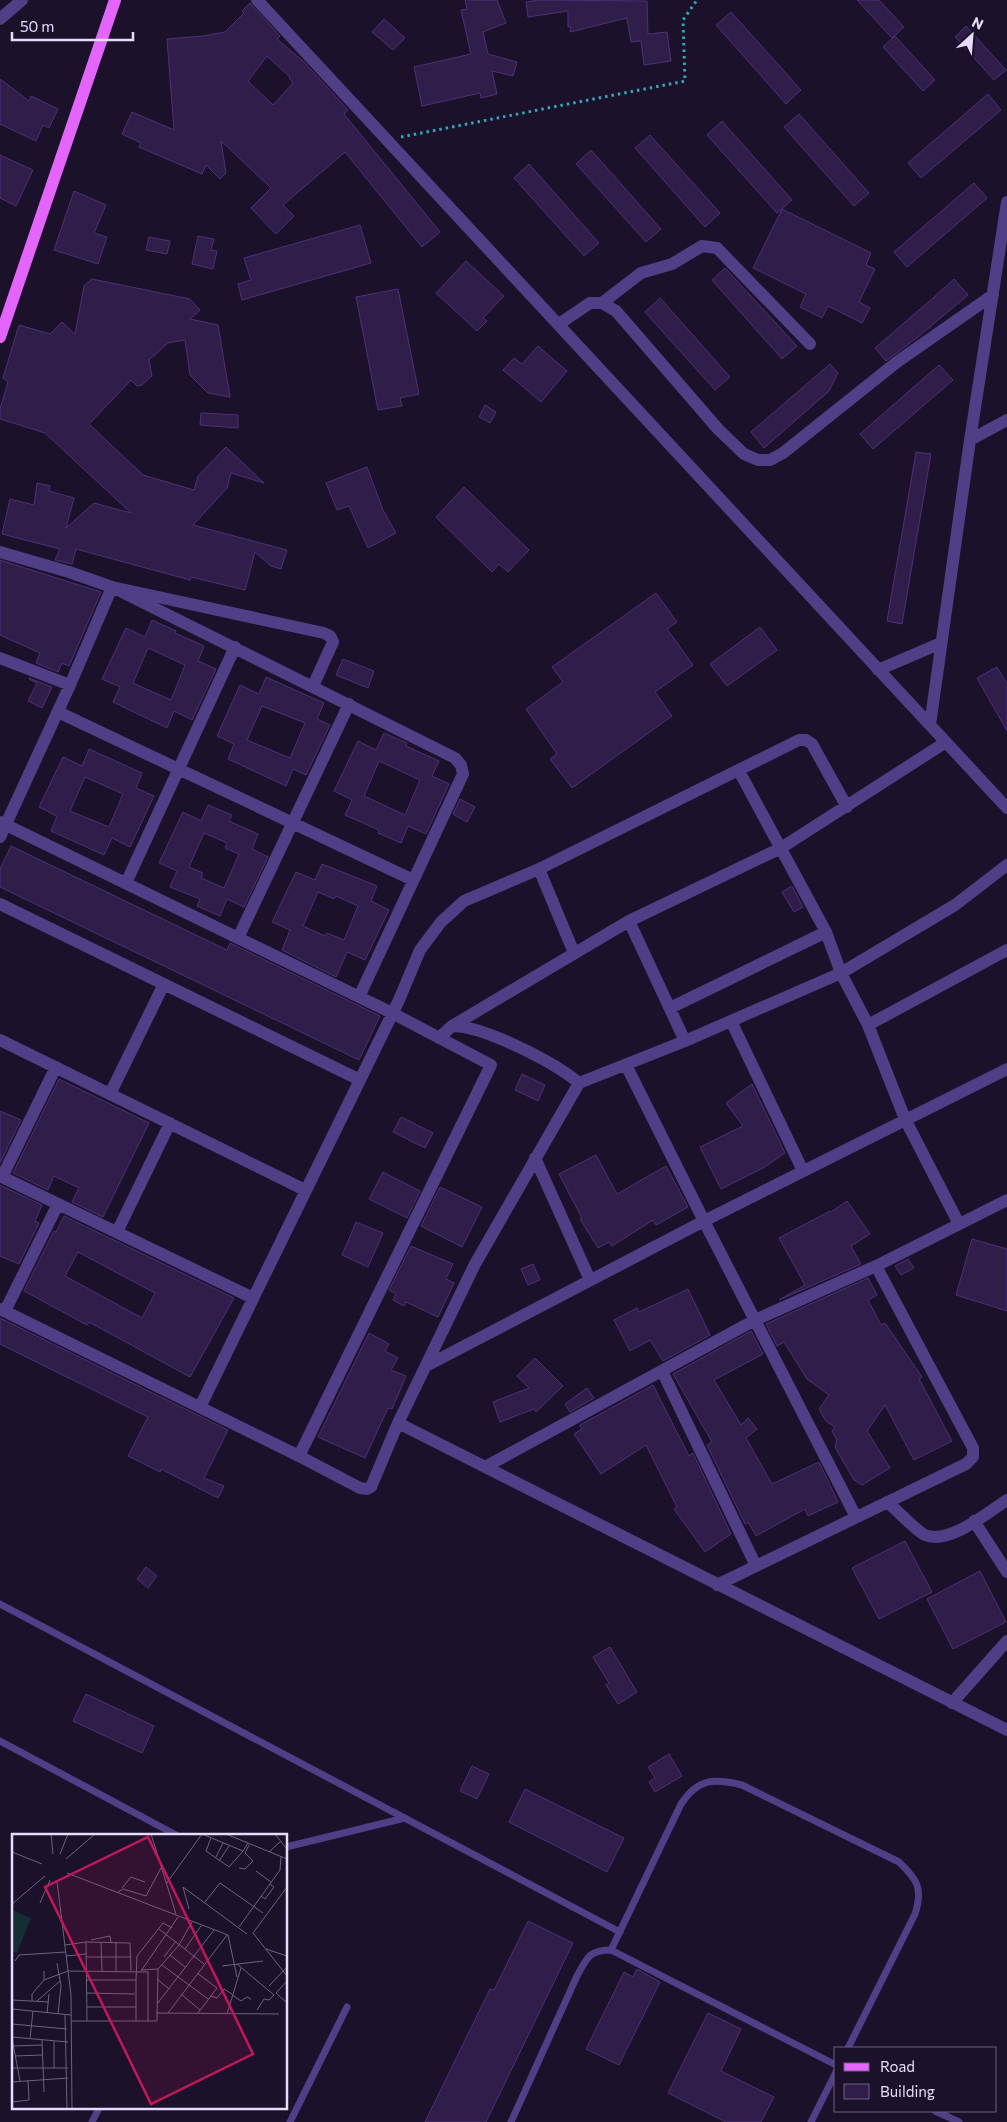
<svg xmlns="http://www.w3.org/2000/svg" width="1007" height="2122" viewBox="0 0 1007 2122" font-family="Commissioner,sans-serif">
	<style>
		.building { fill: #301e4a; stroke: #4d3176; fill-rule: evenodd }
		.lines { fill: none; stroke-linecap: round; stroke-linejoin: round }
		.path { stroke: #34a5b9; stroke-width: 3; stroke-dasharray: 2.5 4; stroke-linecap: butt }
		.service { stroke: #503e87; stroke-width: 7 }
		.minor { stroke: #503e87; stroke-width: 12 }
		.primary { stroke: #e365fb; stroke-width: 12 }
		.inset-road { fill: none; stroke: #6d627f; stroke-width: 1 }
		.view { fill: #c2185b; fill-opacity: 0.15; stroke: #c2185b; stroke-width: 2.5 }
		.inset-edge { fill: none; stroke: #e7dbfe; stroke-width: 2.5 }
	</style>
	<rect width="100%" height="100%" fill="#1b112a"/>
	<path class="building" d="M465,0H497L506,23L483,32L488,54L517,62L513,76L492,71L497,94L481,98L480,93L422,106L414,67L471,54L461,10L467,9Z
		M539,0L647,1L648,34L667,32L671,61L644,65L641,41L631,42L627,18L570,32L571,27H568V11L528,17L526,2Z
		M857,0H879L904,27L892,38Z
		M250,3L280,36L277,39L304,62L348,110L344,114L440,232L422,247L345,152L283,205L294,216L276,234L251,208L271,188L221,141L226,173L220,179L206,165L202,174L139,147L141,143L122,134L132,112L174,130L167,39L203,36L225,32L244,13L242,11ZM267,56L290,77L289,78L293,83L273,105L248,81Z
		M731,12L801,90L786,104L716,25Z
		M384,19L405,38L393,50L372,32Z
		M966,26L1006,70L994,80L955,37Z
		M895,36L935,80L923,91L883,47Z
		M0,79L29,101L31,96L58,109L49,128L43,125L36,141L0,124Z
		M988,94L1001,110L921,178L908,163Z
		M799,114L869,193L854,206L784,127Z
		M722,121L792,200L782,209L871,253L866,265L875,269L859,302L870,308L862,323L828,306L822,318L800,307L806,294L753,268L782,209L777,213L707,135Z
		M650,135L720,213L705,227L635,148Z
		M591,150L661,229L646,242L576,164Z
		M0,155L33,170L16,206L0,198Z
		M529,164L599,243L584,256L514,178Z
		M974,183L987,198L907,267L894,252Z
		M74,191L106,205L94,233L107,237L98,264L54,250Z
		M360,225L371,263L242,300L238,284L251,280L244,258Z
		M198,236L214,239L211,250L217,251L213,269L192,264Z
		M149,237L170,241L167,254L146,250Z
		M466,261L504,296L483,318L487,321L477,331L436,293Z
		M725,268L797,346L782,359L712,280Z
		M92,279L190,299L200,310L190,319L218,325L230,397L208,393L190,375L185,340L168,343L149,360L152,376L142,385L137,386L131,380L89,424L143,475L194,490L198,476L226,447L264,483L231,473L227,488L193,525L287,550L281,569L271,566L255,552L245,590L191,577L190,580L76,549L72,564L55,560L60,549L2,534L10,499L34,505L37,483L50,486L49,491L74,498L66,528L94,503L131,513L45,433L0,419V409L8,382L3,378L19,325L50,334L62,322L75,334L84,286Z
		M954,279L968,295L918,337L886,361L875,348L933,298H935L934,297Z
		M398,289L419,394L400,398L402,406L378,410L356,297Z
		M660,298L730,377L715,390L645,312Z
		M538,346L567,371L541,402L503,370L514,358L522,364Z
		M830,364L838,373L829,391L764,448L751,432Z
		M939,365L953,380L873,449L860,434Z
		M485,405L496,412L490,423L479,417Z
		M201,413L238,415V428L200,425Z
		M916,452L931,454L902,624L887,621Z
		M367,467L383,510L396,533L368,548L349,506L337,510L326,483Z
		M464,487L529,550L508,572L499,564L492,572L436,517Z
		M0,560L101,592L69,666L62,663L58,672L36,663L40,653L0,635Z
		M656,593L677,622L667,629L693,665L655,692L672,716L572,788L550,759L557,754L526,709L563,682L552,667Z
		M152,620L176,631L175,633L204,646L198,661L216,669L192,720L174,711L167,728L113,702L120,687L102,679L126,628L145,637ZM148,648L185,665L171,700L133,683Z
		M760,627L777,650L727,686L710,664Z
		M343,659L374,671L368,688L336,675Z
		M997,667L1007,684V731L977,678Z
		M266,677L324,703L317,719L330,725L306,775L293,769L286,786L228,759L234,744L217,736L240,685L259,694ZM262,706L305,723L290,758L247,740Z
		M29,678L52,687L42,708L28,701L37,683L29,679Z
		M384,733L407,743L406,746L439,761L432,776L449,784L426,834L408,826L401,843L378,833L379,830L345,815L352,800L334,791L358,741L376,750ZM379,761L420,780L405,815L364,796Z
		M89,749L142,773L136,788L154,796L130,847L112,838L104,855L51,831L57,816L39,807L63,757L82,766ZM85,777L123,794L109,827L70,811Z
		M460,799L475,807L467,822L453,814Z
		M208,805L232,815L229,821L258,834L252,849L268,857L244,907L227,899L220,916L197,906L200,899L170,887L177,871L159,863L183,812L201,821ZM204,833L227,843L225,848L239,854L224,888L201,878L203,873L189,867Z
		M11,846L227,950L230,943L380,1016L359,1060L0,887V869Z
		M322,864L377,886L371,901L389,910L365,960L347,952L336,977L282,950L290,930L272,922L296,872L315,880ZM318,892L334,899L336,896L358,906L344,940L327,933L325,936L303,926Z
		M792,886L803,907L794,912L782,892Z
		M522,1074L545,1085L538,1101L515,1090Z
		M59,1079L149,1123L103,1217L72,1202L79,1188L54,1176L48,1190L13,1173Z
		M752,1084L785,1153L763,1168L721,1189L700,1147L743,1126L726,1103Z
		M0,1111L21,1120L0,1163Z
		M401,1117L433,1133L425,1148L393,1132Z
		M596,1155L617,1194L666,1166L688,1207L656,1225L653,1220L612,1246L609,1242L598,1248L580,1219L582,1218L559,1174Z
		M383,1172L420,1191L407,1218L369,1199Z
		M0,1185L42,1205L35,1221L39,1223L19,1264L0,1256Z
		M440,1187L482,1207L462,1247L421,1226Z
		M847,1201L870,1234L851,1246L861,1264L779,1300L805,1285L779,1238L830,1211L831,1212Z
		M64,1216L234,1298L190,1377L89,1322L87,1325L24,1291L54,1231L56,1232ZM78,1252L155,1293L142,1318L65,1276Z
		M356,1222L383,1233L368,1267L342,1255Z
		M972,1239L1007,1249V1311L956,1295Z
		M411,1246L453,1264L446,1279L454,1283L438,1317L406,1302L404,1306L393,1300L396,1294L389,1290Z
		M908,1259L914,1268L901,1275L895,1266Z
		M533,1264L540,1280L528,1285L521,1269Z
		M868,1278L877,1295L868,1300L881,1325L885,1323L922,1377L919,1379L952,1441L914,1460L885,1405L867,1431L890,1468L862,1485L854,1480L835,1447L837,1440L832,1431L835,1427L826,1421L819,1409L829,1395L807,1379L784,1342L777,1346L766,1324Z
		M688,1289L710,1335L663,1361L650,1340L630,1351L614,1320L637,1308L639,1312Z
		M0,1318L228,1430L204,1478L224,1486L218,1498L161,1469L160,1472L128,1456L148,1417L0,1344Z
		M751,1331L763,1354L714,1380L741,1425L748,1418L757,1429L746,1438L772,1484L819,1462L838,1502L808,1516L805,1509L756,1536L748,1522L745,1524L707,1445L712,1442L673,1374Z
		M369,1333L389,1344L385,1351L398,1358L391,1370L406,1376L392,1409L388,1408L365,1458L318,1437Z
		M535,1358L563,1386L536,1412L534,1409L500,1422L493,1402L529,1388L517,1376Z
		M653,1385L689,1456L693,1453L731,1534L705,1552L674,1509L677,1507L646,1445L601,1474L574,1434L582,1429L580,1425Z
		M587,1388L594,1398L570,1412L565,1404Z
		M905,1541L932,1592L879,1619L852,1568Z
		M146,1567L157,1576L148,1588L137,1579Z
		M980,1571L1006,1622L953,1649L927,1599Z
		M610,1647L637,1692L618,1704L606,1685L609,1683L593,1657Z
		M86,1694L154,1726L142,1753L73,1721Z
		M669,1754L682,1776L655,1792L649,1782L655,1778L648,1767Z
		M472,1766L489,1774L477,1799L460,1791Z
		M525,1789L624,1838L607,1872L509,1822Z
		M528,1921L573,1943L486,2122H425L490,1989L494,1990Z
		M637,1969L660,1982L619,2065L586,2049L624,1972L633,1977Z
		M708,2013L741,2029L721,2071L774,2097L761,2122H726L668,2093Z"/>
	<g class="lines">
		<path class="path" d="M401,137L685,81L683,20L697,0"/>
		<path class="service" d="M0,1604L620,1932
			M0,1741L178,1836
			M286,1847L405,1818
			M611,1950L681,1804C698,1778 715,1778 742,1785L899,1862C918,1880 923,1889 915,1914L848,2048
			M935,2111L959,2122
			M92,2122L99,2108
			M290,2122L347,2007
			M511,2122L577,1976C587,1958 589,1950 611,1950L836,2065
			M811,2122L836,2072"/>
		<path class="minor" d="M257,0L1007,808
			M0,19L22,0
			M602,303L641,273L672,264L702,246L717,248L810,344
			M559,324L590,303H602L616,311L718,429L744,454L758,460H770L783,453L897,362L993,295
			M970,440L1007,420
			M0,552L69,572L112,587L324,633L330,636L333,642L313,686
			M0,658L70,685
			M878,670L941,643
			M58,712L413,880
			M930,725L970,440L1007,202
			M739,771L826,932L841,973L868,1025L905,1119L959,1224
			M0,822L392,1013L491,1065L299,1456
			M0,837L70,685L112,587L455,758L461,765L463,774L359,997
			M539,869L574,953
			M126,883L235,647
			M0,904L360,1080L200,1407
			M629,921L685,1041
			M238,938L349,704
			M670,1008L826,932
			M731,1021L803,1171
			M868,1025L1007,950
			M452,1026C484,1026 554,1062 579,1083
			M439,1038L452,1026L629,921L781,848L946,742
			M0,1040L305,1190
			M626,1065L704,1221L856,1517
			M360,1080L399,1000L420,950L441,922L464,901L539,869L799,740H806L812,744L847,807
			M110,1094L164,984
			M535,1158L590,1280
			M0,1176L253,1298
			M2,1177L56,1067
			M117,1232L170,1123
			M0,1309L299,1456L360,1488L367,1489L371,1487L398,1423L475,1264L579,1083L685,1041L841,973L955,905L1007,865
			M5,1311L58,1204
			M426,1366L704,1221L1007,1069
			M662,1371L756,1566
			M398,1423L1007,1730
			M485,1467L755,1320L876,1266L1007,1200
			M887,1502C896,1509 916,1531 925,1535C949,1545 987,1513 1007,1500
			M974,1521L1007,1572
			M717,1585L966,1464L973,1457V1448L876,1266
			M952,1703L1007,1641"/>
		<path class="primary" d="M0,337L115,0"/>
	</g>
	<g transform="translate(12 1834)">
		<rect width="275" height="275" fill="#1b112a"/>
		<path d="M0,76L19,84L5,119L0,117Z" fill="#152e34"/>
		<path class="inset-road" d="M39,0L41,20M139,0L164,80M214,0L275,25M263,0L274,14M199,4L194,17L217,33L231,17M0,18L30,30M257,18L269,7M48,20L56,0M204,23L211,9M54,25L83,0M207,27L217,12M227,34L233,35L241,27L233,19L237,11M244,37L259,48M55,39L216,101L225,143M45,47L59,161L60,275M154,50L190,0L231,17L236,9M275,53L241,99L275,142M110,54L119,43L133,48M106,58L111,55L134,62L149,34M249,62L253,65L262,53L258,50M193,68L208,49L251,79M28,69L38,46M0,70L33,42M177,75L171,53L235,100M227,93L268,36L269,23M147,95L192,130M79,106L98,102L99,108M89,108L90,137M104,108V137M53,111L74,108M173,115L189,92M254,115L275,122M158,121L173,133M54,122L74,120M74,123H119M152,123L164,107M3,127L7,121L54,118M45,129L49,152L46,180M225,130L262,161L257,166L252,165L245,176M150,131L196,165M210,132L251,127M130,136L146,135M32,137V146L56,137L136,138V187M129,137L166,83M185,139L205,154L186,179M145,145L157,155M75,146H124V187M124,146L125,122L151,89L160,94M275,147L264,159L275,169M257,152L275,133M75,159L123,160M169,160L188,176M220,161L229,167L235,163L239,165M198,162L205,164L212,155L220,160M0,166L37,168M20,167V160L32,146M25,167L48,147M145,170L202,96M75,173H124M0,175L59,181M35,179L37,160M144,179L267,180M156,179L215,101M215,180L229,134M53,181L55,275M59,187H145L146,135L167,111L180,88M75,187L74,108L118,109L119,137M0,190L55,195M0,203L56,208M0,204L8,247M18,205L21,177M30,206L32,258M42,207V234M1,212L30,211M3,222L30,221M0,234H56M0,248L56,244M0,268L17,266L16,246"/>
		<path class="view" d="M136,3L241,220L139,270L33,53Z"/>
		<rect width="275" height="275" class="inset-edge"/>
	</g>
	<rect x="834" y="2047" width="162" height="65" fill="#1b112a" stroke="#6d627f"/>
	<rect x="844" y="2063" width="25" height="8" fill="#e365fb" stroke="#6d627f"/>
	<text x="880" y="2072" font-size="15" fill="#e7dbfe">Road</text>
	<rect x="844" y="2084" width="25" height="15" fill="#301e4a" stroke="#6d627f"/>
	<text x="880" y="2097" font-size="15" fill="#e7dbfe">Building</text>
	<g transform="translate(972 35) rotate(26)" stroke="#1b112a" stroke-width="4" paint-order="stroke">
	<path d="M0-4L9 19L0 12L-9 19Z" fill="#e7dbfe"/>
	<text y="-8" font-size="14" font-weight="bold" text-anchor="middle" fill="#e7dbfe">N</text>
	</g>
	<path d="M12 32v8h121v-8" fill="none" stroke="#e7dbfe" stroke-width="2.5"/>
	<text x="20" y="32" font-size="15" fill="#e7dbfe" stroke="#1b112a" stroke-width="4" paint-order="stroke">50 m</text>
</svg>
